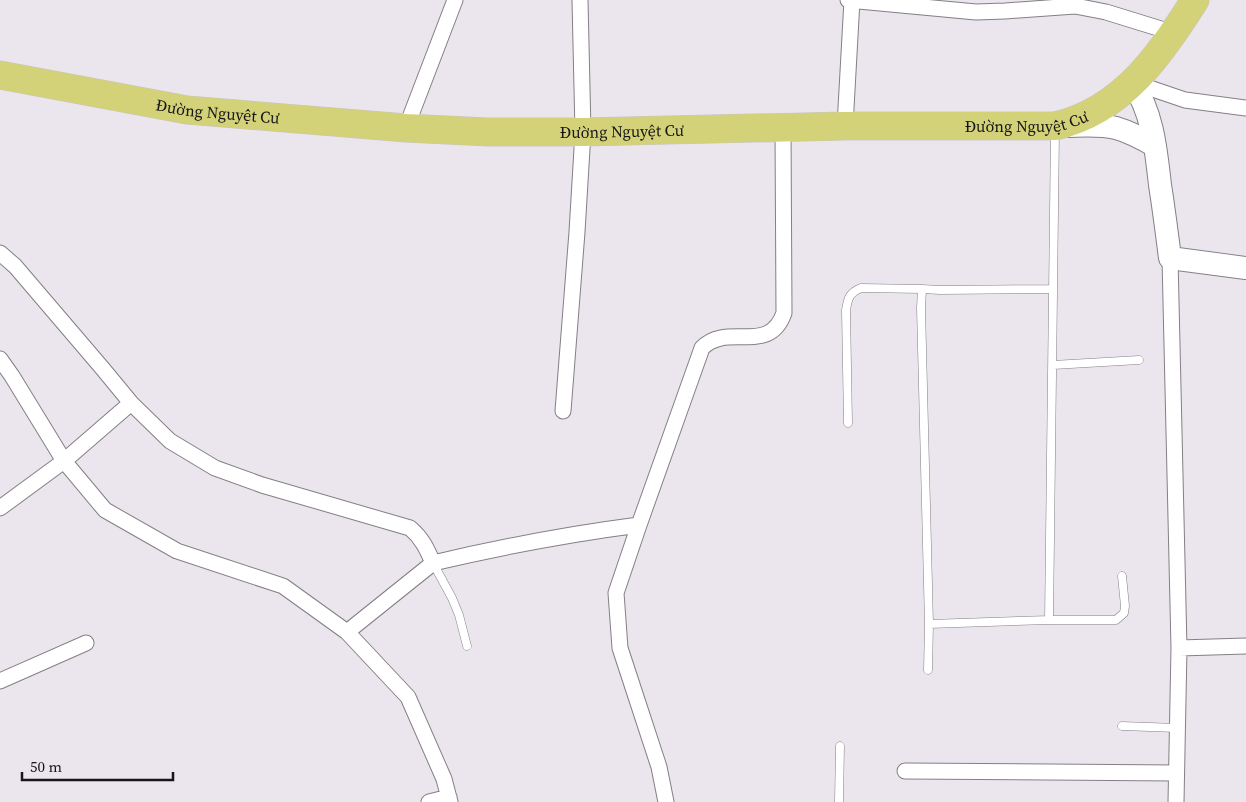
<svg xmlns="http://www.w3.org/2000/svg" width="1246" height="802" viewBox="0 0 1246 802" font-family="'Source Serif 4',serif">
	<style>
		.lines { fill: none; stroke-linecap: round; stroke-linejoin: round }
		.lane-casing { stroke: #847f85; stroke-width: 9 }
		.street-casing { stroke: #847f85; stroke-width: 17 }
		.secondary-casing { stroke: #847f85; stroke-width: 24 }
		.highway-casing { stroke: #c7c7c7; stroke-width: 29 }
		.lane { stroke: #fff; stroke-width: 8 }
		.street { stroke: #fff; stroke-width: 15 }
		.secondary { stroke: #fff; stroke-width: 22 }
		.highway { stroke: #d3d279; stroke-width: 28 }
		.labels { text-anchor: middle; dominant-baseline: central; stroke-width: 4; stroke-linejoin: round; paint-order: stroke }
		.street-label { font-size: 16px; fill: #171517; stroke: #ebe6ed }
	</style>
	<rect width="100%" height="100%" fill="#ebe6ed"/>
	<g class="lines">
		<defs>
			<path id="lane" d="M1053,365L1139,360
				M848,423L846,310C848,298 849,293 861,288L922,289
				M433,563L452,598L459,615L467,646
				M1049,620L1055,130
				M929,624L1049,620H1116L1124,613L1125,606L1122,576
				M928,670L929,624L921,308L922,289L940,290L1053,289
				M1122,726L1177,728
				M839,802L840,746"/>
			<path id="street" d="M848,0L976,12L1005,11L1075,6L1106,12L1174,33
				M1132,82L1185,100L1246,108
				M845,126L852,0
				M406,128L455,0
				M0,253L15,266L103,369L131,403L170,441L215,468L262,485L410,528C422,538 427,549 433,563C501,547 569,534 639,525
				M1170,258L1179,648L1176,802
				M0,359L12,376L64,461L105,510L177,551L283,586L347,632L408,697L444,779L450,802
				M563,411L577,232L583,132L580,0
				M0,508L64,461L131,403
				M347,632L433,563
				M1179,648L1246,646
				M0,681L86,643
				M905,771L1176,773
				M429,802L449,797
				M666,802L659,767L620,648L616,593L639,525L702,348C727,322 769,356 784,313L783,128"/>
			<path id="secondary" d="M1132,82C1153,113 1156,150 1160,185C1164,210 1167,234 1170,258L1246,268
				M1064,126C1081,126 1099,124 1116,128C1130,132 1143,139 1155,146"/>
			<g id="highway">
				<path id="s1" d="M0,75L187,110L406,128L488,132H583L845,126H1055C1122,111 1161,54 1195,0"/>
			</g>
		</defs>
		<use href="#lane" class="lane-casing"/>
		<use href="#street" class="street-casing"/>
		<use href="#secondary" class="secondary-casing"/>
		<use href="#highway" class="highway-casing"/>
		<use href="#lane" class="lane"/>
		<use href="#street" class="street"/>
		<use href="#secondary" class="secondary"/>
		<use href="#highway" class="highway"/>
	</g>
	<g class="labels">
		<g class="street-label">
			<text stroke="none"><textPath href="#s1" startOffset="221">Đường Nguyệt Cư</textPath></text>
			<text stroke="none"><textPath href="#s1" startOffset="1031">Đường Nguyệt Cư</textPath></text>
			<text stroke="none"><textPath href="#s1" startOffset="626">Đường Nguyệt Cư</textPath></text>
		</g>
	</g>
	<path d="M22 772v8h151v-8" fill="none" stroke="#171517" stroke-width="2.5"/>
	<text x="30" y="772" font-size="15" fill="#171517" stroke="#ebe6ed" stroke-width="4" paint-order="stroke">50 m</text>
</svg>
